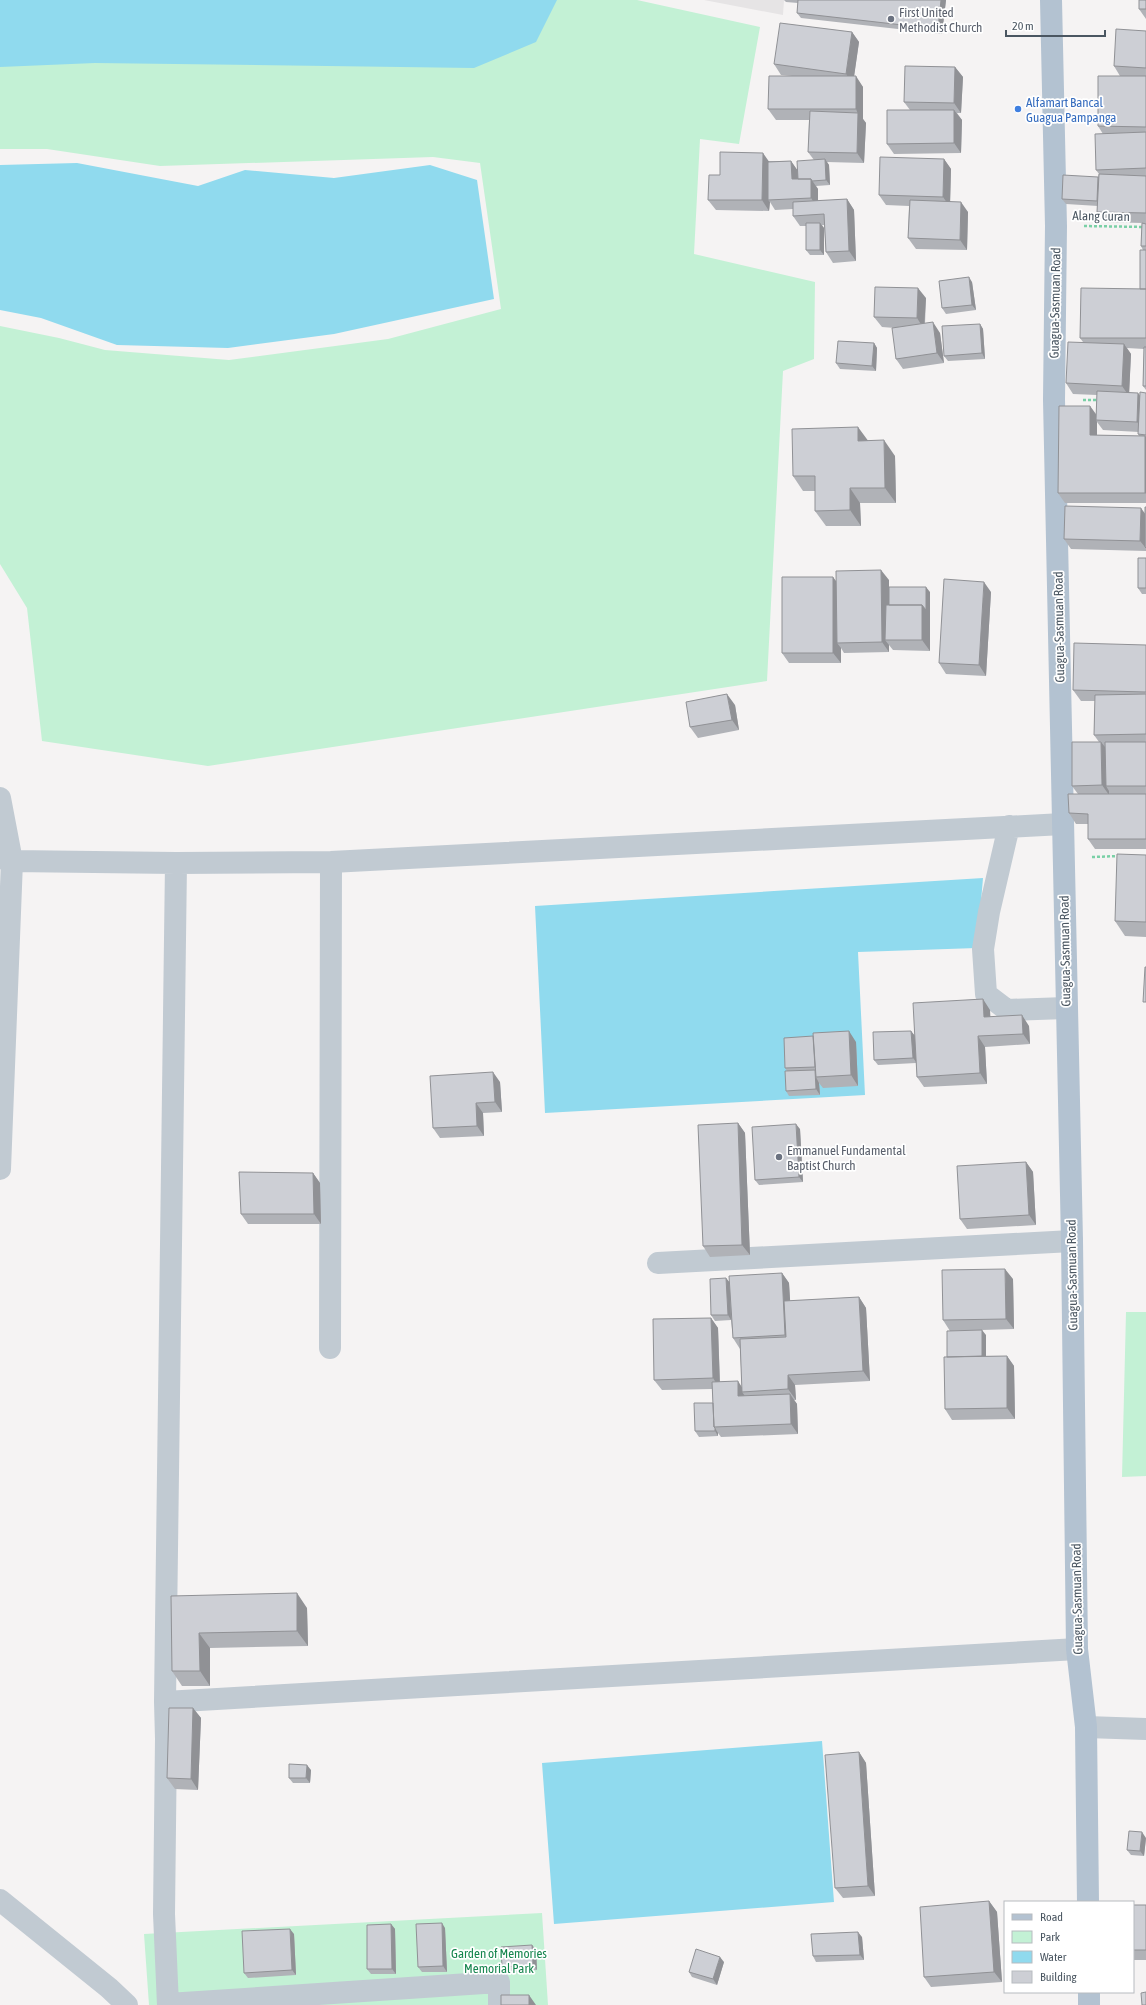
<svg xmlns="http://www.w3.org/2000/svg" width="1146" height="2005" viewBox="0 0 1146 2005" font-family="'Asap Condensed',sans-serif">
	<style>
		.education { fill: #e6e4e5 }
		.green { fill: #c3f1d5 }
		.water { fill: #90daee }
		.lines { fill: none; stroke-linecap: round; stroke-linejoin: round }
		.path { stroke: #7ad0a6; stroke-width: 2.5; stroke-dasharray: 3 2; stroke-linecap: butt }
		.minor { stroke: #c1cad2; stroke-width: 22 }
		.major { stroke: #b3c2d1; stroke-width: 22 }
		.wall { fill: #b0b2b7; fill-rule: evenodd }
		.shaded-wall { fill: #909195 }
		.building { fill: #cdcfd5; stroke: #909195 }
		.worship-dot { fill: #6b7280; stroke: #fff; stroke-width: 1.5 }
		.shop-dot { fill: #3f7fe0; stroke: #fff; stroke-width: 1.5 }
		.labels { text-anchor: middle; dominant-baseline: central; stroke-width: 3.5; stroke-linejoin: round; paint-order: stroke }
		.worship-label { font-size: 13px; fill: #5b616d; stroke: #fff; text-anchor: start }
		.shop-label { font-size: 13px; fill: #366cbe; stroke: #fff; text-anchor: start }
		.street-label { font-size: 13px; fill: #4a5661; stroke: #fff }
		.park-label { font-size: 13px; fill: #17864f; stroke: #fff }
	</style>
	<rect width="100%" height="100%" fill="#f5f3f3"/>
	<path class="education" d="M704,0H784L783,15Z"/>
	<path class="green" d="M0,0H637L760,27L739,144L700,139L694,254L815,282L814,359L783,371L767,681L208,766L42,741L27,608L0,564V326L59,338L105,350L229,360L388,339L501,309L480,163L433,157L160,166L47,149H0Z
		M1126,1312H1146V1476L1122,1477Z
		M542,1913L548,2005H149L144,1934Z"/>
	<path class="water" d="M0,0H557L536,42L474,68L95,63L0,67Z
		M77,163L198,186L245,170L334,178L430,165L477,180L494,299L334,334L228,348L117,345L41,318L0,310V165Z
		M983,878L977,948L858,952L865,1095L545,1113L535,906Z
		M822,1741L834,1902L554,1924L542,1763Z"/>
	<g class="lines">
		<path class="path" d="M1084,226L1146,227
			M1083,400H1100
			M1092,857L1119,856"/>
		<path class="minor" d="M0,798L12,861L0,1169
			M1009,826L989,912L983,949L986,994L1007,1010L1066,1008
			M0,858L12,861L176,863L331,862L1063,824
			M658,1263L1072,1241
			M330,1348L331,862
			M165,1702L1077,1649
			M1086,1727L1146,1729
			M0,1900L109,1988L127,2005
			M168,2004L499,1982V2005
			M168,2005L164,1914L166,1739L165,1702L176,863"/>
		<path class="major" d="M1051,0L1056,226L1054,400L1072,1241L1077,1649L1086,1727L1088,1902
			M1089,1992V2005"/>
	</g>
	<path class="wall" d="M784,0H946L942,34L801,18L797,13L798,3L786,2Z
		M1146,0V19L1139,9Z
		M1146,31V390L1143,386L1144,349L1127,348L1131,354L1129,393L1140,396L1146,393V503H1065L1058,493L1090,406L1096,414L1097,395L1073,394L1066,383L1083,342L1080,338L1140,289L1143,250L1141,246L1142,223L1105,222L1097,212L1098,206L1066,204L1062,199L1098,177L1099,174L1096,170L1103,134L1098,126L1120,76L1114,66ZM1097,422L1103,430L1139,432L1138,434L1139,436L1097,435Z
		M852,32L859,42L854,76L863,87V119L866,123L864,163L827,162L829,165L830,185L816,186L818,189V201L847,199L854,210L856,261L833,263L826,252L824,225H822L824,228V255H810L806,250V226H800L793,216V209L775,210L770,202L769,211L716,210L708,200L720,175L769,161H791L797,170L814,160L808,152L809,120H776L768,109L792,76L781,75L774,64Z
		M955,67L963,77L961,113H957L962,120L961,153L894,154L887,144L910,110L904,102Z
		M944,159L951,169L950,201L968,212L967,250L916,249L908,238L909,206L886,205L879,195Z
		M972,282L976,310L946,314L942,308Z
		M926,298L925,324L940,333L944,363L903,369L896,359L895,328L882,327L874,317Z
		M980,324L983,329L985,359L948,361L944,356Z
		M874,343L877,348L876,371L840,369L836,363Z
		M868,441L895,456L896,503H860L861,526H826L815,511V491H803L793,476Z
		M1146,507V551L1071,549L1064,539L1145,514Z
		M1146,558V594H1142L1138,588Z
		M833,577L836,581L889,580V605L930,592V651L893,650L889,645V652L844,653L841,648V663H789L782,653Z
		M991,592L986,676L946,674L939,663Z
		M1146,645V849H1095L1088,839V824H1076L1069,813L1078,794L1072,786L1099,742L1094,735L1095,701H1081L1073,690Z
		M735,705L739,730L698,738L690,727Z
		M1146,855V937L1125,936L1115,921Z
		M990,1010V1017L1029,1026L1030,1044L985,1047L987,1084L924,1087L917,1077L916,1063L878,1065L874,1060L911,1031L914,1035Z
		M856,1042L858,1086L823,1088L819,1083L820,1095L789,1096L786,1091L787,1071L785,1068Z
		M500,1082L502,1112L483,1113L484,1136L440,1138L433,1128Z
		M738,1123L745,1133L750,1255L710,1257L703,1246Z
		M800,1129L803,1182L759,1185L755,1180Z
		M1026,1162L1033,1172L1036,1225L967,1229L960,1219Z
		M313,1173L320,1183L321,1224H248L241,1214Z
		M782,1273L789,1283L790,1301L859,1297L866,1308L870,1381L795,1385L796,1400H794L797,1404L798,1434L721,1437L718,1433V1436L699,1437L695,1431L713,1403L712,1389L662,1390L654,1380L711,1318L718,1328L720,1382L742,1388L740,1349L733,1338L731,1320L715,1321L711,1315L726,1278L730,1283Z
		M1013,1279L1014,1329L950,1331L943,1320Z
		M986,1335V1356H1007L1014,1366L1015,1419L952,1420L945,1409L947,1357Z
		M171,1596L307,1608L308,1646L210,1648V1686H182L172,1671Z
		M193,1708L201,1718L198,1790L175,1789L167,1778Z
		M859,1752L866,1763L875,1896L843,1898L835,1888Z
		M311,1770L310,1783H293L289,1778Z
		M1146,1838L1144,1856L1131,1855L1127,1850Z
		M989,1901L997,1912L1002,1982L931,1987L924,1977Z
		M1133,1905H1146V1960H1133Z
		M391,1924L395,1929L396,1974H371L367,1969Z
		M445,1928L447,1972H422L418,1967Z
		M294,1934L296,1975L248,1978L244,1973Z
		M862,1937L864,1960L816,1962L813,1956Z
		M532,1945L536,1950L537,1970L506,1972L502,1967Z
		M724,1962L717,1985L692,1977L689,1972Z"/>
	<path class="shaded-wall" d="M941,0H946L942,34L938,29Z
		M852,32L859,42L853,84L846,74Z
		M955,67L963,77L961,113L954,103Z
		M856,76L863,87V119L866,123L864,163L857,153L858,114L856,109Z
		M954,110L962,120L961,153L954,143Z
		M763,153L770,163L768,200L770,202L769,211L762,200Z
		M825,159L829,165L830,185L826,180Z
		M944,159L951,169L950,207L943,197Z
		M791,161L798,171L799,181L792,179Z
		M811,179L818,189V209L811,198Z
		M847,199L854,210L856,261L849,251Z
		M961,202L968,212L967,250L960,240Z
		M820,223L824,228V255L820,250Z
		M969,277L972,282L976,310L972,305Z
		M918,288L926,298L924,329L917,318Z
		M933,322L940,333L944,363L937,353Z
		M980,324L983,329L985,359L982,353Z
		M874,343L877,348L876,371L872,366Z
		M1124,344L1131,354L1129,396L1122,386Z
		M1138,393L1146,404L1144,432L1137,422Z
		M1090,406L1097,416L1096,420L1097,422V446L1090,435Z
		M858,427L869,442L858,441Z
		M1145,436L1146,437V494L1145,493Z
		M884,440L895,456L896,503L885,488Z
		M850,488L860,503L861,526L850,510Z
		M1141,508L1146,515L1145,547L1140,541Z
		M881,570L889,580V640H885L889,645V652L882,642Z
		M833,577L840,587L837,643L841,648V663L833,653Z
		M984,582L991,592L986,676L979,665Z
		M926,587L930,592V651L922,640V605Z
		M727,694L735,705L739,730L732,720Z
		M1101,742L1109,752L1106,786L1109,791V795L1102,785Z
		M983,999L990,1010L991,1027L984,1017Z
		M1022,1015L1029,1026L1030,1044L1023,1034Z
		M849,1031L856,1042L858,1086L851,1075Z
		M911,1031L915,1036L917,1063L913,1058Z
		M978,1036L985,1047L987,1084L980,1073Z
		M493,1072L500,1082L502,1112L495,1102Z
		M816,1077L819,1083L820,1095L816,1089Z
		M476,1103L483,1113L484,1136L477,1126Z
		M738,1123L745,1133L750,1255L742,1245Z
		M796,1124L800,1129L803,1182L799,1177Z
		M1026,1162L1033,1172L1036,1225L1029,1215Z
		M313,1173L320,1183L321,1224L314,1214Z
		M1005,1269L1013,1279L1014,1329L1006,1319Z
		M782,1273L789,1283L793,1346L785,1335Z
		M726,1278L730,1283L731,1320L728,1315Z
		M859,1297L866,1308L870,1381L863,1371Z
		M711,1318L718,1328L720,1389L713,1378Z
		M982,1330L986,1335V1364L982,1359Z
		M1007,1356L1014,1366L1015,1419L1007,1408Z
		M788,1375L795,1385L796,1400L788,1389Z
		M738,1381L745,1392H742L745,1396H738Z
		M790,1394L797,1404L798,1434L791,1424Z
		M715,1428L718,1433V1436L715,1431Z
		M297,1593L307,1608L308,1646L297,1631Z
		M199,1633L210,1648V1686L200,1671Z
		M193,1708L201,1718L198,1790L191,1779Z
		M859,1752L866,1763L875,1896L868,1886Z
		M307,1765L311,1770L310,1783L306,1778Z
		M1142,1832L1146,1838L1144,1856L1140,1851Z
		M989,1901L997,1912L1002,1982L994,1972Z
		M442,1923L445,1928L447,1972L443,1966Z
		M391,1924L395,1929L396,1974L392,1969Z
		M290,1929L294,1934L296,1975L292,1970Z
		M858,1932L862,1937L864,1960L860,1955Z
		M532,1945L536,1950L537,1970L533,1965Z
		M720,1957L724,1962L717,1985L713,1979Z
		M529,1995L536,2005H529Z"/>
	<path class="building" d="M798,0H941L938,29L797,13Z
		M1139,0H1146V9H1139Z
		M780,23L852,32L846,74L774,64Z
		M1116,29L1146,31V68L1114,66Z
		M905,66L955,67L954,103L904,102Z
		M769,76H856V109H768Z
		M1098,76H1146V127L1098,126Z
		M887,110H954V143L887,144Z
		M810,111L858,113L857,153L808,152Z
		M1146,132V168L1096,170L1095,134Z
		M720,152L763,153L762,200H708L709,175H720Z
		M880,157L944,159L943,197L879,195Z
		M825,159L826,180L812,181L811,179H798L797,161Z
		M791,161L792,179H811V198L768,200V162Z
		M1099,174L1146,176V213L1097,212Z
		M1063,175L1098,177L1097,201L1062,199Z
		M847,199L849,251L826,252L824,214L793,216V202Z
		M910,200L961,202L960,240L908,238Z
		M806,223H820V250H806Z
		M1142,223L1146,224V246H1141Z
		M1140,250H1146V289H1140Z
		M969,277L972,305L942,308L939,281Z
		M875,287L918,288L917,318L874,317Z
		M1081,288L1146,289V338H1080Z
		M933,322L937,353L896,359L892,328Z
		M980,324L982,353L944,356L942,326Z
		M838,341L874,343L872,366L836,363Z
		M1068,342L1124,344L1122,386L1066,383Z
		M1144,347H1146V386H1143Z
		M1097,391L1138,393L1137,422L1096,420Z
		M1140,392L1146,393V435L1138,434Z
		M1059,406H1090V435L1145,436V493H1058Z
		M858,427V441L884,440L885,488H850V510L815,511V476H793L792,429Z
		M1065,506L1141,508L1140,541L1064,539Z
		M1145,507H1146V548L1145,547Z
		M1138,558H1146V588H1138Z
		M881,570L882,642L837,643L836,571Z
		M782,577H833V653H782Z
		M944,579L984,582L979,665L939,663Z
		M889,587H926V610L922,605H889Z
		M886,605H922V640H885Z
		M1074,643L1146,645V692L1073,690Z
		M727,694L732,720L690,727L686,702Z
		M1146,694V734L1094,735L1095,695Z
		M1072,742H1101L1102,785L1072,786Z
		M1105,742H1146V786H1106Z
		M1068,794H1146V839H1088V814L1069,813Z
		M1117,854L1146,855V922L1115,921Z
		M1145,967H1146V1002H1143Z
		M983,999L984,1017L1022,1015L1023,1034L978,1036L980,1073L917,1077L913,1003Z
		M849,1031L851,1075L816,1077L813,1033Z
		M911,1031L913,1058L874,1060L873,1032Z
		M813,1036L815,1067L785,1068L784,1038Z
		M815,1070L816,1089L786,1091L785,1071Z
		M493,1072L495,1102L476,1103L477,1126L433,1128L430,1076Z
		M738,1123L742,1245L703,1246L698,1125Z
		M796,1124L799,1177L755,1180L752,1127Z
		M1026,1162L1029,1215L960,1219L957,1166Z
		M239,1172L313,1173L314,1214H241Z
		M1005,1269L1006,1319L943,1320L942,1270Z
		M782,1273L785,1335L733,1338L729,1276Z
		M726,1278L728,1315H711L710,1279Z
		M859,1297L863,1371L788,1375V1389L742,1392L740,1339L786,1337L784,1301Z
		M711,1318L713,1378L654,1380L653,1319Z
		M982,1330V1356L947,1357V1331Z
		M1007,1356V1408L945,1409L944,1357Z
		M738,1381V1396L790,1394L791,1424L714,1427L712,1382Z
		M694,1403H713L714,1427L715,1428V1431H695Z
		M297,1593V1631L199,1633L200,1671H172L171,1596Z
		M169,1708H193L191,1779L167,1778Z
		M859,1752L868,1886L835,1888L825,1755Z
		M289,1764L307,1765L306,1778H289Z
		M1129,1831L1142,1832L1140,1851L1127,1850Z
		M989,1901L994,1972L924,1977L920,1907Z
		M1133,1905H1146V1950H1133Z
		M442,1923L443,1966L418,1967L416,1924Z
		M391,1924L392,1969H367V1925Z
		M290,1929L292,1970L244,1973L242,1931Z
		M858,1932L860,1955L813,1956L811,1934Z
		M532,1945L533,1965L502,1967L501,1947Z
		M696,1949L720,1957L713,1979L689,1972Z
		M1146,1992V2005H1142L1141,1993Z
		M501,1995H529V2005H501Z"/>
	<g class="worship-dot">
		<circle cx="891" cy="19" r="4"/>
		<circle cx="779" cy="1157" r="4"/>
	</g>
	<circle class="shop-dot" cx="1018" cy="109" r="4"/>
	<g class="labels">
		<g class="worship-label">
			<text x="899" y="12">First United<tspan x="899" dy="15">Methodist Church</tspan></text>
			<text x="787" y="1150">Emmanuel Fundamental<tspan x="787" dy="15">Baptist Church</tspan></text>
		</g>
		<g class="shop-label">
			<text x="1026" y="102">Alfamart Bancal<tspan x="1026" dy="15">Guagua Pampanga</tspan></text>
		</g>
		<g class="street-label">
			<text transform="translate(1101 216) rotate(1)">Alang Curan</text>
			<text transform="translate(1055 303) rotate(-89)">Guagua-Sasmuan Road</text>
			<text transform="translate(1059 627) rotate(-91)">Guagua-Sasmuan Road</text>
			<text transform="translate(1065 951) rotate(-91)">Guagua-Sasmuan Road</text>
			<text transform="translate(1072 1275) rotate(-91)">Guagua-Sasmuan Road</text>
			<text transform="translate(1077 1599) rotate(-91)">Guagua-Sasmuan Road</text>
		</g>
		<g class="park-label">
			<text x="499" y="1953">Garden of Memories<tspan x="499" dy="15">Memorial Park</tspan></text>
		</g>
	</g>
	<rect x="1004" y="1901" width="130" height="92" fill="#ffffff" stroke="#b7bbc0"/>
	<rect x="1012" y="1914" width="20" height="6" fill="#b3c2d1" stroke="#b7bbc0"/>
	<text x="1040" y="1921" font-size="12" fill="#4a5661">Road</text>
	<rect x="1012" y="1931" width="20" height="12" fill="#c3f1d5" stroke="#b7bbc0"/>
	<text x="1040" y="1941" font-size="12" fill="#4a5661">Park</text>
	<rect x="1012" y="1951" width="20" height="12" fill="#90daee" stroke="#b7bbc0"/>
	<text x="1040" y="1961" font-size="12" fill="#4a5661">Water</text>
	<rect x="1012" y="1971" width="20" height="12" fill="#cdcfd5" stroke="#b7bbc0"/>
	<text x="1040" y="1981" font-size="12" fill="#4a5661">Building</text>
	<path d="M1006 30v6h99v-6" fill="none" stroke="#4a5661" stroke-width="2"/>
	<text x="1012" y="30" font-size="12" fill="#4a5661" stroke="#ffffff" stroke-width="3" paint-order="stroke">20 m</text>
</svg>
